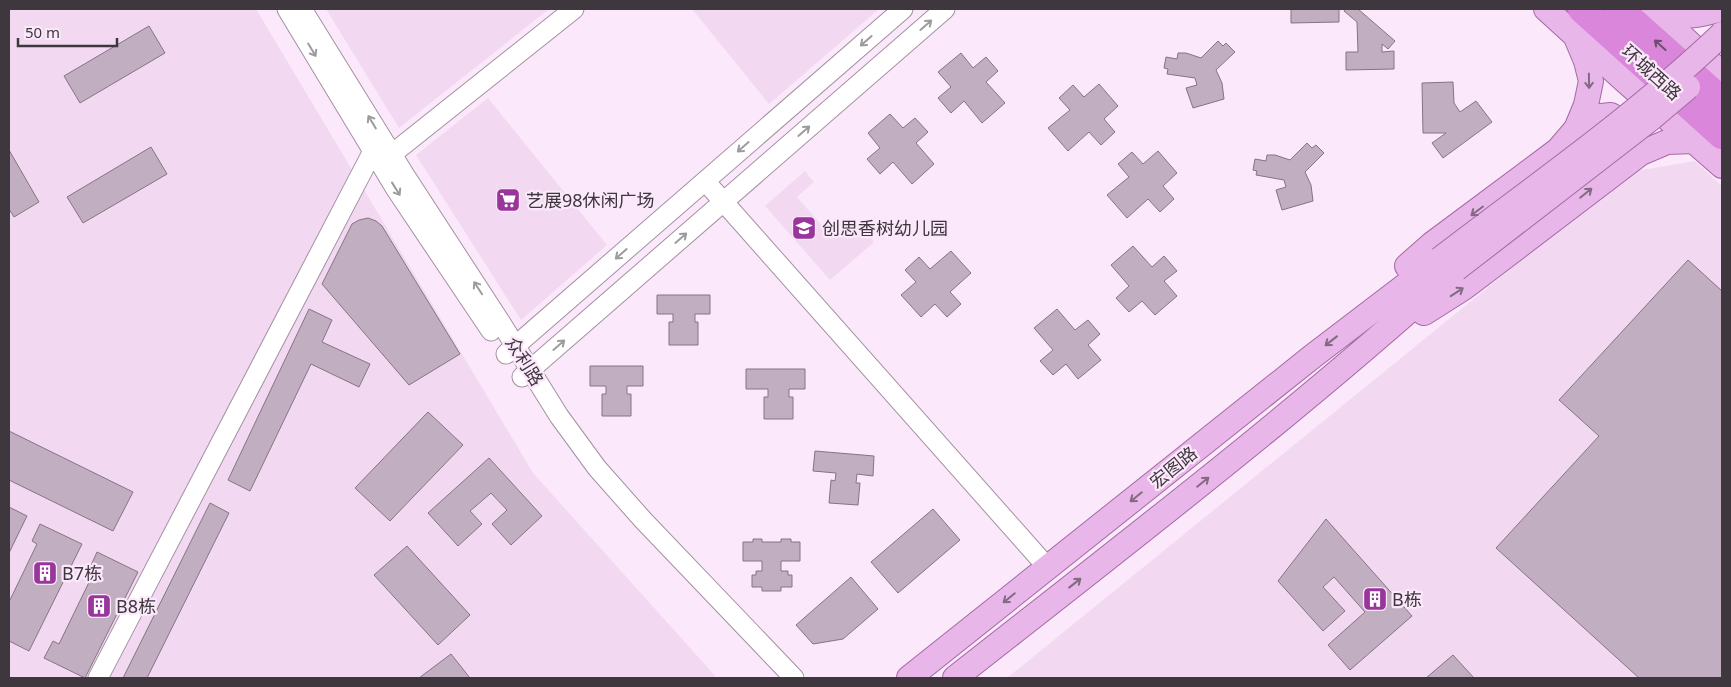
<svg xmlns="http://www.w3.org/2000/svg" width="1731" height="687" viewBox="0 0 1731 687" font-family="'Noto Sans','Noto Sans SC',sans-serif">
	<style>
		.built { fill: #f2d9f1 }
		.building { fill: #c1afc1; stroke: #857484 }
		.lines { fill: none; stroke-linecap: round; stroke-linejoin: round }
		.minor-casing { stroke: #a391a2; stroke-width: 21 }
		.major-casing { stroke: #a36aa3; stroke-width: 26 }
		.highway-casing { stroke: #a36aa3; stroke-width: 30 }
		.minor { stroke: #fff; stroke-width: 19 }
		.major { stroke: #e9b6e9; stroke-width: 24 }
		.highway { stroke: #da86da; stroke-width: 28 }
		.major-bridge-casing { stroke: #a36aa3; stroke-width: 26; stroke-linecap: butt }
		.major-bridge { stroke: #e9b6e9; stroke-width: 24 }
		.oneway { stroke: #9e9b9e }
		.oneway2 { stroke: #6d4f6d }
		.oneway3 { stroke: #826a82 }
		.labels { text-anchor: middle; dominant-baseline: central; stroke-width: 4.5; stroke-linejoin: round; paint-order: stroke }
		.street-label { font-size: 18px; fill: #3e373e; stroke: #fbe8fa }
		.poi-label { font-size: 18px; fill: #3e373e; stroke: #fbe8fa; text-anchor: start }
	</style>
	<rect width="100%" height="100%" fill="#fbe8fa"/>
	<path class="built" d="M9,9H256L533,473L717,678H9Z
		M326,9H549L399,128Z
		M692,9H879L769,104Z
		M488,98L607,245L521,320L416,155Z
		M1695,161L1722,186V678H1007L1630,172Z
		M805,171L814,182L797,197L832,237L854,219L874,242L830,280L765,206Z"/>
	<path class="building" d="M1291,9H1339V22L1291,23Z
		M1345,9H1358L1395,41L1388,49L1382,44V52L1394,51V69L1346,70V52H1358L1357,22L1344,11Z
		M149,26L165,53L80,103L64,76Z
		M1218,41L1223,46L1226,43L1235,52L1216,70L1222,83L1224,99L1193,108L1186,88L1197,85L1195,78L1167,74L1168,69L1164,68L1166,57L1177,59L1178,53H1186L1201,58Z
		M961,53L973,68L986,57L998,71L986,82L1005,103L982,123L964,101L951,113L938,98L951,87L938,72Z
		M1453,82L1454,103L1460,112L1476,101L1492,122L1443,158L1432,143L1446,133H1423L1422,83Z
		M1099,84L1118,106L1104,119L1115,132L1101,145L1089,132L1068,151L1048,128L1070,110L1059,98L1073,85L1084,97Z
		M890,114L903,128L915,118L928,132L916,143L934,164L912,184L893,162L880,174L867,159L880,148L868,133Z
		M1307,143L1312,148L1316,145L1324,153L1305,172L1311,185L1313,201L1282,210L1276,190L1286,187L1284,180L1256,175L1257,171L1253,170L1255,159L1266,161L1267,155H1275L1290,160Z
		M151,147L167,174L83,223L67,197Z
		M9,150L39,202L14,217L9,209Z
		M1158,151L1177,173L1163,186L1174,199L1160,212L1148,199L1127,218L1107,195L1129,177L1118,164L1132,152L1143,164Z
		M368,218L376,221L382,226L460,354L409,385L322,284L352,224L359,220Z
		M1133,246L1152,267L1164,256L1177,271L1164,281L1177,296L1155,315L1142,301L1129,312L1116,298L1129,286L1111,265Z
		M951,251L971,273L950,292L961,304L947,317L935,304L921,317L901,295L916,282L905,270L919,257L930,269Z
		M1688,260L1722,291V678H1639L1496,548L1599,436L1559,400Z
		M657,295H710V314H695V322H698V345H669V322H673V314H657Z
		M309,309L332,320L322,342L370,364L359,387L311,364L250,491L228,480Z
		M1057,309L1075,330L1088,320L1100,334L1088,345L1101,360L1078,379L1066,364L1053,375L1040,361L1053,350L1034,328Z
		M590,366H643V386H627V394H631V416H602V394H606V386H590Z
		M746,369H805V389H789V397H793V419H764V397H768V389H746Z
		M428,412L463,445L390,521L355,488Z
		M9,431L133,492L113,531L9,480Z
		M815,451L874,456L873,476L857,474L856,483H860L858,505L829,503L831,480L835,481L836,473L813,471Z
		M489,458L542,516L511,545L492,524L507,510L491,493L470,511L482,524L458,546L428,513Z
		M210,503L229,513L147,678H123Z
		M9,507L27,516L9,553Z
		M933,509L960,540L898,593L871,562Z
		M1326,519L1412,616L1350,670L1328,645L1365,612L1334,577L1323,587L1345,611L1323,631L1278,581Z
		M40,524L82,544L29,651L9,641V602L37,544L32,541Z
		M753,539H762V542H781V539H791V542H800V561H781V571H788V575H792V587H781V591H762V587H752V575H756V571H762V561H743V542H753Z
		M407,546L470,615L438,645L374,575Z
		M97,552L138,572L85,678L44,658L53,641L59,644L94,572L89,570Z
		M851,577L878,609L843,639L813,644L796,625Z
		M451,654L470,678H419Z
		M1453,655L1474,678H1426Z"/>
	<g class="lines">
		<defs>
			<path id="minor" d="M287,9L397,191L491,331
				M302,9L406,177L501,323L559,416L597,468L643,520L794,678
				M382,162L574,9
				M705,181L1048,568
				M506,354L903,9
				M522,377L945,9
				M98,678L373,151"/>
			<path id="major" d="M1546,9L1625,81L1722,166
				M1653,9L1722,74
				M1663,9C1688,19 1698,16 1722,9
				M1576,129L1592,117L1611,115L1625,126L1630,138
				M1407,266L1432,244L1558,150L1576,129L1586,105L1591,81L1586,61L1575,35
				M1424,313L1465,287L1641,153L1667,142L1694,141
				M909,678L1313,356L1440,259
				M955,678C1124,545 1295,414 1456,269"/>
			<path id="highway" d="M1582,9L1722,135
				M1619,9L1722,101"/>
		</defs>
		<use href="#minor" class="minor-casing"/>
		<use href="#major" class="major-casing"/>
		<use href="#highway" class="highway-casing"/>
		<use href="#minor" class="minor"/>
		<use href="#major" class="major"/>
		<use href="#highway" class="highway"/>
		<defs>
			<path id="major-bridge" d="M1440,259C1535,186 1635,117 1722,34
				M1456,269L1649,120L1688,87"/>
		</defs>
		<use href="#major-bridge" class="major-bridge-casing"/>
		<use href="#major-bridge" class="major-bridge"/>
	</g>
	<defs><path id="oneway-shaft" d="M-6 0H5M1.5-3L5.5 0L1.5 3" fill="none" stroke-width="1.6" stroke-linecap="round" stroke-linejoin="round" transform="scale(1.25)"/></defs>
	<g class="oneway">
		<use href="#oneway-shaft" transform="translate(926 25) rotate(-41)"/>
		<use href="#oneway-shaft" transform="translate(866 41) rotate(139)"/>
		<use href="#oneway-shaft" transform="translate(312 50) rotate(59)"/>
		<use href="#oneway-shaft" transform="translate(372 122) rotate(-121)"/>
		<use href="#oneway-shaft" transform="translate(804 131) rotate(-41)"/>
		<use href="#oneway-shaft" transform="translate(743 147) rotate(139)"/>
		<use href="#oneway-shaft" transform="translate(396 189) rotate(58)"/>
		<use href="#oneway-shaft" transform="translate(681 238) rotate(-41)"/>
		<use href="#oneway-shaft" transform="translate(621 254) rotate(139)"/>
		<use href="#oneway-shaft" transform="translate(478 288) rotate(-123)"/>
		<use href="#oneway-shaft" transform="translate(559 345) rotate(-41)"/>
	</g>
	<use class="oneway2" href="#oneway-shaft" transform="translate(1660 45) rotate(-138)"/>
	<g class="oneway3">
		<use href="#oneway-shaft" transform="translate(1589 81) rotate(89)"/>
		<use href="#oneway-shaft" transform="translate(1586 193) rotate(-39)"/>
		<use href="#oneway-shaft" transform="translate(1477 211) rotate(143)"/>
		<use href="#oneway-shaft" transform="translate(1457 292) rotate(-33)"/>
		<use href="#oneway-shaft" transform="translate(1331 341) rotate(142)"/>
		<use href="#oneway-shaft" transform="translate(1203 482) rotate(-39)"/>
		<use href="#oneway-shaft" transform="translate(1136 497) rotate(141)"/>
		<use href="#oneway-shaft" transform="translate(1075 583) rotate(-38)"/>
		<use href="#oneway-shaft" transform="translate(1009 598) rotate(141)"/>
	</g>
	<defs>
		<symbol id="supermarket-square" viewBox="-11 -11 22 22"><rect x="-9" y="-9" width="18" height="18" rx="4" fill="#99369c" stroke="#fbe8fa"/><path d="M-6-5.5h2.5l.6 2H6L4.5 2H-2.5L-4.4-4H-6ZM-1.5 3.2a1.3 1.3 0 1 0 .1 0ZM3 3.2a1.3 1.3 0 1 0 .1 0Z" fill="#fff"/></symbol>
		<symbol id="school-square" viewBox="-11 -11 22 22"><rect x="-9" y="-9" width="18" height="18" rx="4" fill="#99369c" stroke="#fbe8fa"/><path d="M0-5L7-2L0 1L-7-2ZM-4 1L0 2.5L4 1V4Q0 6-4 4Z" fill="#fff"/></symbol>
		<symbol id="building-square" viewBox="-11 -11 22 22"><rect x="-9" y="-9" width="18" height="18" rx="4" fill="#99369c" stroke="#fbe8fa"/><path d="M-4-6H4V6H1V3H-1V6H-4ZM-2.5-4.3h1.7v1.8h-1.7ZM.8-4.3h1.7v1.8H.8ZM-2.5-1h1.7V.8h-1.7ZM.8-1h1.7V.8H.8Z" fill="#fff"/></symbol>
	</defs>
	<g fill-rule="evenodd">
		<use href="#supermarket-square" x="494" y="186" width="28" height="28"/>
		<use href="#school-square" x="790" y="214" width="28" height="28"/>
		<use href="#building-square" x="31" y="559" width="28" height="28"/>
		<use href="#building-square" x="1361" y="585" width="28" height="28"/>
		<use href="#building-square" x="85" y="592" width="28" height="28"/>
	</g>
	<g class="labels">
		<g class="street-label">
			<text transform="translate(1652 72) rotate(42)">环城西路</text>
			<text transform="translate(525 361) rotate(58)">众利路</text>
			<text transform="translate(1173 467) rotate(-39)">宏图路</text>
		</g>
		<g class="poi-label">
			<text x="526" y="200">艺展98休闲广场</text>
			<text x="822" y="228">创思香树幼儿园</text>
			<text x="62" y="573">B7栋</text>
			<text x="1392" y="599">B栋</text>
			<text x="116" y="606">B8栋</text>
		</g>
	</g>
	<rect width="1731" height="687" fill="none" stroke="#3e373e" stroke-width="20"/>
	<path d="M18 38v8h99v-8" fill="none" stroke="#3e373e" stroke-width="2.5"/>
	<text x="25" y="38" font-size="15" fill="#3e373e" stroke="#fbe8fa" stroke-width="4" paint-order="stroke">50 m</text>
</svg>
